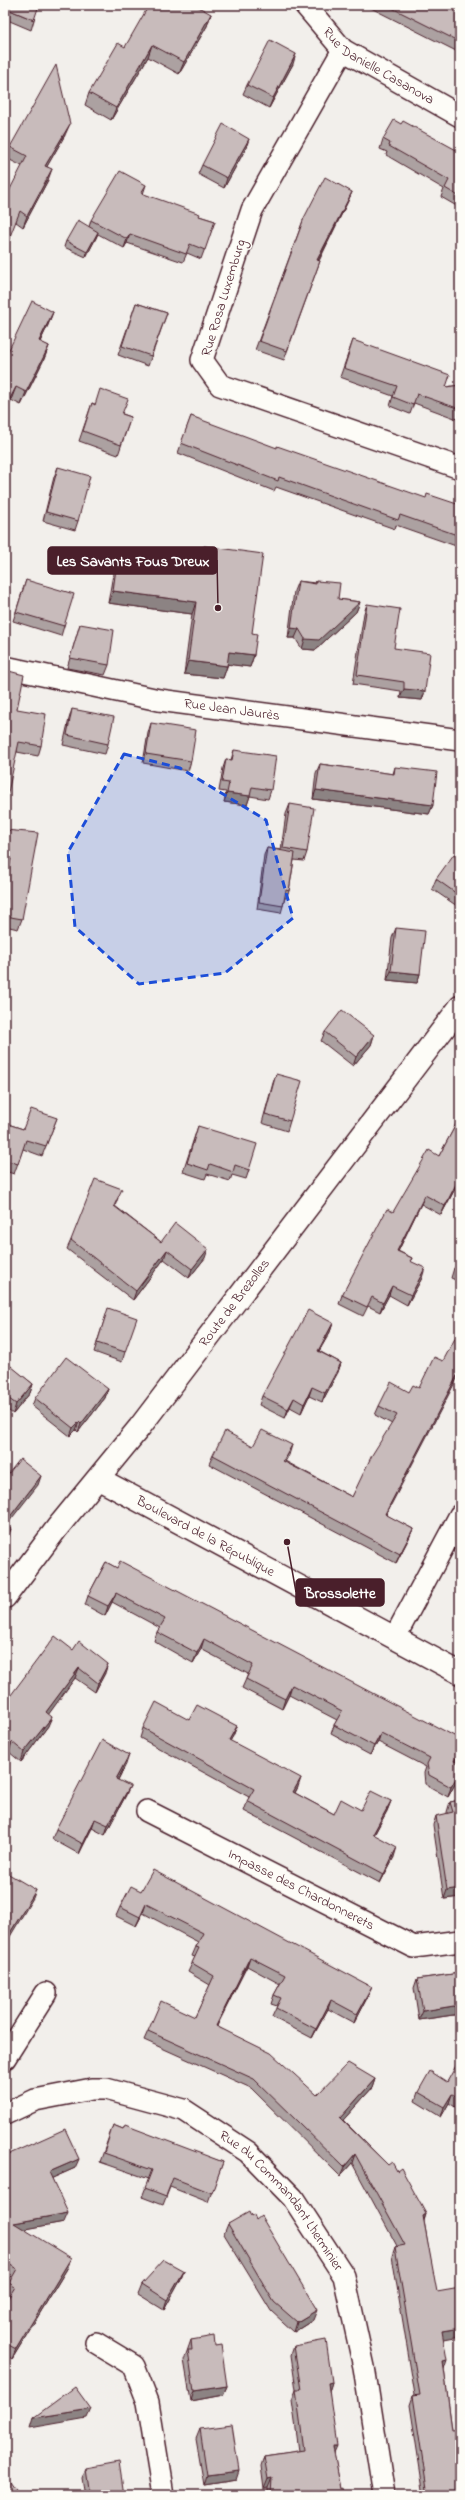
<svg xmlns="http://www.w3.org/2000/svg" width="465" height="2500" viewBox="0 0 465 2500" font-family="'Indie Flower',sans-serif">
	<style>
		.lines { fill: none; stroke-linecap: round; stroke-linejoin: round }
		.minor-casing { stroke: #4a1f2b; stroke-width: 24 }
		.tertiary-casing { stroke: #4a1f2b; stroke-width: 25 }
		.secondary-casing { stroke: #4a1f2b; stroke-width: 25 }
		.minor { stroke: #fdfcf7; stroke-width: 21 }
		.tertiary { stroke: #fdfcf7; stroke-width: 22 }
		.secondary { stroke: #fdfcf7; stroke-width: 22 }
		.wall { fill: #aca1a1; stroke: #4a1f2b }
		.shaded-wall { fill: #8c8383; stroke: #4a1f2b }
		.building { fill: #c8bbbb; stroke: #4a1f2b }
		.marked { fill: #1d4ed8; fill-opacity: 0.2; stroke: #1d4ed8; stroke-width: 3; stroke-dasharray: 8 5; stroke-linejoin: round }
		.labels { text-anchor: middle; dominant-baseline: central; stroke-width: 3; stroke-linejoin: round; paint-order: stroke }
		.street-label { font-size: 14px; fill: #4a1f2b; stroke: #fdfcf7 }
		.leader { fill: none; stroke: #4a1f2b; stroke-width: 1.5 }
		.callout-dot { fill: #4a1f2b; stroke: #fdfcf7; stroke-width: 1.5 }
		.callout { fill: #4a1f2b; stroke: #4a1f2b; stroke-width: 1.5 }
		.callout-label { font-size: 15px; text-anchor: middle; font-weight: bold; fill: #fff }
	</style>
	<rect width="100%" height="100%" fill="#f2efeb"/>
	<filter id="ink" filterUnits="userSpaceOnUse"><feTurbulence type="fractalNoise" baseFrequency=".025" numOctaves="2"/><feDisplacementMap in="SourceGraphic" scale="8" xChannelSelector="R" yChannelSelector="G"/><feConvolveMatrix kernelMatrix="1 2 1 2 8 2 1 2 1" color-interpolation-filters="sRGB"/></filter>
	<g filter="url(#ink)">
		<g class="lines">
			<defs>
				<g id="minor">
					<path id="s1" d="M305,5L343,50L460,116"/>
					<path d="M343,50L252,210L202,360L220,385L460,468"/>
					<path id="s2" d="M5,667L159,700L460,740"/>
					<path d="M395,1637L460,1515"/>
					<path id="s3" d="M147,1811L414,1947L460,1941"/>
					<path d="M5,2058L46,1993"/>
					<path id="s4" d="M5,2114L35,2100L92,2089H106L184,2110L248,2152L293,2198L344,2276L364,2367L384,2495"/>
					<path d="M96,2343L134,2366L148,2402L163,2495"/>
				</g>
				<g id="tertiary">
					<path id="s5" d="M99,1479L460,1673"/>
				</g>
				<g id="secondary">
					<path id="s6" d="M5,1597L57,1528L139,1428L460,1007"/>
				</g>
			</defs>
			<use href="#minor" class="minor-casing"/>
			<use href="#tertiary" class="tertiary-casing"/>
			<use href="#secondary" class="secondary-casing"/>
			<use href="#minor" class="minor"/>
			<use href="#tertiary" class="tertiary"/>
			<use href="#secondary" class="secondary"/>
		</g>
		<path class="wall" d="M365,5H448L460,12V53Z
			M5,8L34,20L31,30L5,19Z
			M211,14L207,26L179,74L148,57L111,120L85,105L89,93L125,47Z
			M293,64L269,108L243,94L247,85Z
			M401,124L460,152V208L441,197L444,189L386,155L387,152L380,149L383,139Z
			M65,135L47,166L48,180L23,227L16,222L22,166L6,158L10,147Z
			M246,148L224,188L198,174L202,165Z
			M146,185L143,194L199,216L215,221L201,259L187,253L183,262L127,243L124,248L98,234L86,257L64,247L66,241L89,227L91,220Z
			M352,192L348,201L319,261H320L284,360L255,350L304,218Z
			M136,303L167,313L148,366L118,355Z
			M53,312L48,325L40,342L49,346L44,359L21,405L11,400L5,412V358Z
			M353,340L446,387L460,385V420L414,403L410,414L390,406L393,396L340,377Z
			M92,403L131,417L118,455L79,441Z
			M191,416L460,535L456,546L396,525L395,529L276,487L274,491L178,453Z
			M58,467L78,521L75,530L43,521L54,477Z
			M204,546L252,633L254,655L250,667L228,664L223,678L184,674L192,614L108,603L113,574L117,561L198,572L200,558Z
			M26,580L64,626L61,636L13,621Z
			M298,581L315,583L316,581L338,599L360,602L356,612L315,650L302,649L295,638H288L294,591Z
			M367,604L394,648L425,691L422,700L400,698L401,691L353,684L364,613Z
			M80,624L109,665L105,675L67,668Z
			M17,709L41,746L38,756L17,752Z
			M72,709L108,744L105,754L63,745L69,719Z
			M151,723L191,761L188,771L143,763L148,733Z
			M234,750L271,790L268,799L250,796L247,805L224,802L226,792L219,791L223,768L226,759L231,760Z
			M320,764L393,774L395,767L433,805L429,814L313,799L316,773Z
			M290,804L307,852L304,861L294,860L289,891L286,898H285L283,906L281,913L257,909L264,855L267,848L281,850L286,814Z
			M5,830L22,919L18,929L5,926V880L7,869L5,868Z
			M460,858V908L432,889L436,879Z
			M396,928L420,974L417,983L387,980L392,938Z
			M325,1032L374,1035L371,1045L353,1066L321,1041Z
			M276,1074L290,1121L287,1131L262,1123L273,1083Z
			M460,1117V1189L456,1187L441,1215L421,1204L398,1251L412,1258L411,1261L422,1278L407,1305L389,1295L380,1312L368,1306L363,1316L339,1304L342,1295L393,1212L439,1156Z
			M57,1118L42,1156L23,1149L14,1174L5,1171V1123L23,1129Z
			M198,1126L249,1170L246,1179L232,1175L230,1181L207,1174L205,1179L183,1172Z
			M118,1198L115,1206L161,1242L205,1258L189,1278L164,1259L133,1300L67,1249L71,1240Z
			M460,1262V1282L451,1278L454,1268Z
			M105,1318L125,1352L122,1362L94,1352Z
			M333,1323L330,1332L319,1351L341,1363L338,1372L322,1402L309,1396L301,1413L290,1407L285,1418L259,1405L262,1396Z
			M5,1362L33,1384L30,1393L13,1414L5,1408Z
			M108,1389L105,1398L78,1432L76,1430L70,1436L32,1406L35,1398Z
			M409,1392L386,1515L413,1529L409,1538L396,1563L209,1464L213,1455L253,1446L289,1455L285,1461L352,1497L392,1424L375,1415L379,1406Z
			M106,1562L460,1764V1775L448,1797L425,1784L424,1773L426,1767L378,1742L370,1755L331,1734L334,1725L337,1720L289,1695L282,1709L261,1698L242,1688L246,1679L248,1674L201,1649L193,1663L154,1641L157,1632L160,1628L112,1602L105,1616L85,1605L88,1596Z
			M73,1650L105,1673L95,1692L75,1678L48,1714V1726L21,1762L9,1752L5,1757V1703Z
			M189,1720L237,1726L233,1736L230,1741L298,1787L295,1793L334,1814L361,1810L391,1801L387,1811L374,1835L394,1857L380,1883L244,1811L249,1797L140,1738L143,1728Z
			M126,1764L118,1780L126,1795L105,1835L92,1828L79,1854L52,1839L56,1829Z
			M460,1800V1897L444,1899L433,1825L436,1816L447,1814V1812L450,1802Z
			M141,1891L368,1996L354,2023L328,2009L312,2038L272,2017L277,2006L271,2004L274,1995L280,1984L247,1966L217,2026L317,2095L375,2079L372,2088L343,2120L388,2165L397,2171L426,2214L424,2221L444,2340V2369L452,2430L458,2468L460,2495H424L410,2405L413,2396L415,2395L392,2256L395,2247L397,2246L352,2163L340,2176L251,2088L144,2040L148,2031L195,2017L210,1985L188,1972L195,1957L192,1956L198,1942L143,1913L136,1926L116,1916L120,1907Z
			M460,1973V2014L419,2020L414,1988L417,1979Z
			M460,2063V2110L449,2103L441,2117L415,2101L418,2092L447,2082Z
			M113,2125L123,2129L223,2162L208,2202L170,2187L163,2205L142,2197L149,2179L100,2162Z
			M5,2156L75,2168L52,2178L64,2222L24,2229L68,2267L12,2359L5,2354V2303L10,2295L6,2293L9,2283L13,2278L5,2273Z
			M251,2217L256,2220L313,2320L294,2332L271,2311L224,2234L228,2224Z
			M184,2271L180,2281L164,2310L138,2294L142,2284Z
			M191,2340L215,2346L227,2386L223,2395L191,2401L184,2360Z
			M294,2346L332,2382L329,2391L334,2453L341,2489L344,2495H268V2488L264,2489L261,2466L264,2456L299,2451L292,2400L296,2390L291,2355Z
			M200,2429L236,2480L204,2485L196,2439Z
			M86,2468L124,2495H85L82,2478Z"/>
		<path class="shaded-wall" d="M211,14L207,26L179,74L184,62Z
			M152,45L148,57L111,120L116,108Z
			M296,54L293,64L269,108L273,98Z
			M70,124L65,135L41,177L45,166Z
			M249,139L246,148L224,188L227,178Z
			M52,169L48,180L23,227L27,216Z
			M352,192L348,201L314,269L317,260Z
			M98,232L96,238L86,257L87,252Z
			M130,234L127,243L124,248L127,239Z
			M53,312L48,325L34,354L39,341Z
			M49,346L44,359L21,405L26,392Z
			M16,387L11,400L5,412V408Z
			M113,591L196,602L192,614L108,603Z
			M360,602L356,612L315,650L302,649L305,639Z
			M291,628L299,629L295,638H288Z
			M229,652L254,655L250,667L225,664Z
			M188,661L227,666L223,678L184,674Z
			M404,689L425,691L422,700L400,698Z
			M316,790L433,805L429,814L313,799Z
			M227,793L250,796L247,805L224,802Z
			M391,971L420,974L417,983L387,980Z
			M374,1035L371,1045L353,1066L356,1057Z
			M459,1178L456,1187L441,1215L445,1206Z
			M425,1195L421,1204L394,1260L397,1251Z
			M208,1249L205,1258L189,1278L192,1269Z
			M167,1250L164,1259L133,1300L136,1291Z
			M425,1268L422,1278L407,1305L411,1295Z
			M392,1286L389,1295L380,1312L383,1303Z
			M333,1323L330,1332L314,1360L318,1351Z
			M341,1363L338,1372L322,1402L325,1393Z
			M460,1370V1373L381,1524L385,1514Z
			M33,1384L30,1393L13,1414L16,1404Z
			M312,1387L309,1396L301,1413L304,1404Z
			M108,1389L105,1398L78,1432L81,1424Z
			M294,1398L290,1407L285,1418L288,1409Z
			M79,1422L76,1430L70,1436L73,1428Z
			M292,1445L289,1455L280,1470L283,1461Z
			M41,1476L38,1485L5,1527V1523Z
			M11,1529L8,1537L5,1540V1535Z
			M413,1529L409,1538L396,1563L400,1554Z
			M116,1593L112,1602L105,1616L108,1606Z
			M204,1639L201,1649L193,1663L197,1653Z
			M108,1664L105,1673L95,1692L98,1683Z
			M79,1668L75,1678L43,1722L46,1712Z
			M292,1685L289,1695L282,1709L285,1699Z
			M52,1717L48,1726L21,1762L24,1752Z
			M237,1726L233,1736L225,1750L229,1740Z
			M381,1733L378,1742L370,1755L374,1746Z
			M12,1742L9,1752L5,1757V1751Z
			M460,1751V1754L451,1770L454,1761Z
			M129,1755L126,1764L113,1789L116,1779Z
			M460,1771V1775L448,1797L451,1787Z
			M301,1778L298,1787L290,1801L293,1792Z
			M130,1786L126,1795L105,1835L108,1825Z
			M391,1801L387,1811L369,1844L373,1834Z
			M95,1819L92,1828L79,1854L83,1844Z
			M397,1847L394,1857L380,1883L384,1874Z
			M460,1888V1897L444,1899L447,1890Z
			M36,1890L33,1898L5,1945V1941Z
			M146,1904L143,1913L136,1926L140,1917Z
			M250,1957L247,1966L212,2035L216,2026Z
			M372,1987L368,1996L354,2023L357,2014Z
			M331,2000L328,2009L312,2038L316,2029Z
			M460,2005V2014L419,2020L423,2011Z
			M375,2079L372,2088L337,2127L340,2118Z
			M452,2094L449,2103L441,2117L444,2107Z
			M355,2154L352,2163L340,2176L344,2167Z
			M79,2159L75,2168L46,2181L49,2172Z
			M68,2213L64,2222L10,2232L14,2223Z
			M426,2214L423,2223V2216Z
			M71,2258L68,2267L12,2359L16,2349Z
			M184,2271L180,2281L164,2310L167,2300Z
			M317,2310L313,2320L294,2332L297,2322Z
			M460,2328V2336L439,2340L442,2331Z
			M447,2360L444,2369L443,2361Z
			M332,2382L329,2392L328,2383Z
			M227,2386L223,2395L191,2401L194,2391Z
			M91,2409L87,2418L30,2428L33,2418Z
			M333,2446H337L333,2455Z
			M457,2459H460V2467L453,2469Z
			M239,2471L236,2480L204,2485L207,2475Z
			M272,2478L268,2488L264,2489L268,2479Z"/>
		<path class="building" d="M6,5H39L34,20L5,8Z
			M149,5H195L211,14L184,62L152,45L116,108L89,93L118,43L125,47Z
			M386,5H448L460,12V42Z
			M270,40L296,54L273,98L247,85Z
			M56,65L70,124L45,166L52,169L27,216L20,211L5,249V199L27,156L10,147Z
			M394,120L401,124L403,121L460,152V197L445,188L449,180L389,146L390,143L383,139Z
			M223,124L249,139L227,178L202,165Z
			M120,171L146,185L141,193L200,214L199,216L215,221L205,250L190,244L186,254L130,234L127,239L91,220Z
			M325,177L352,192L317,260L320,261L287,351L259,341L304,218Z
			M78,220L98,232L87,252L66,241Z
			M32,301L53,312L39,341L49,346L26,392L16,387L5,408V358Z
			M136,303L167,313L151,356L122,346Z
			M353,340L450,375L446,387L460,385V409L417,394L413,405L393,397L397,386L344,368Z
			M100,389L128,399L122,414L131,417L121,445L83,431L92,403L95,405Z
			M191,416L277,448V446L426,498L427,494L460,505V536L400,515L398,520L279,477L278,481L181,443Z
			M58,467L90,476L78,521L46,512Z
			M204,546L263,554L252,633L257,634L254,655L229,652L227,666L188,661L196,602L113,591L117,561L201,572Z
			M26,580L74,594L64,626L16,612Z
			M298,581L316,584V581L340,583L338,599L360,602L319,640L305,639L299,629L291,628Z
			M367,604L400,609L394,648L430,653L425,691L404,689V682L357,675Z
			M80,624L114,630L109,665L70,658Z
			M5,670L24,675L17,709L46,714L41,746L19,742L5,806Z
			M72,709L114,717L108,744L67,735Z
			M151,723L196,730L191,761L146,754Z
			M234,750L276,756L271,790L252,787L250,796L227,793L229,783L222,782L226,759L232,760Z
			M320,764L394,774L395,767L437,772L433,805L316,790Z
			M290,804L314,808L307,852L283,848Z
			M5,830L38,833L22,919L5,916V888L11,859L5,857Z
			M267,848L295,853L289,891L286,890L283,906L259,902Z
			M454,854L460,858V896L436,879Z
			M396,928L425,931L420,974L391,971Z
			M342,1010L374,1035L356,1057L325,1032Z
			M276,1074L302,1081L290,1121L265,1114Z
			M31,1109L57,1118L46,1146L26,1140L18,1164L5,1160V1123L23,1129Z
			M460,1117V1179L459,1178L445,1206L425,1195L397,1251L412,1258L410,1261L425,1268L411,1295L392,1286L383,1303L372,1297L367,1307L342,1295L387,1209L393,1212L429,1150L439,1156Z
			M198,1126L257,1144L249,1170L235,1165L233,1172L210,1164L208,1170L187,1163Z
			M95,1179L122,1189L114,1206L161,1242L175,1223L208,1249L192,1269L167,1250L136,1291L71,1240Z
			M460,1262V1271L454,1268Z
			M108,1308L137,1318L125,1352L97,1343Z
			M308,1310L333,1323L318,1351L341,1363L325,1393L312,1387L304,1404L294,1398L288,1409L262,1396Z
			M460,1329V1370L385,1514L413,1529L400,1554L213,1455L225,1431L253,1446L262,1430L292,1445L283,1461L352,1497L372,1455L397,1415L379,1406L391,1382L409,1392L413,1385L419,1388L434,1357L443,1361Z
			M66,1357L108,1389L81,1424L79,1422L73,1428L35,1398Z
			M5,1362H6L33,1384L16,1404L5,1396Z
			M20,1459L41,1476L5,1523V1478Z
			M5,1524L11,1529L5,1535Z
			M120,1561L460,1739V1751L454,1761L460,1764V1771L451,1787L429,1775L427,1764L430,1758L381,1733L374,1746L334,1725L342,1711L292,1685L285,1699L265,1689L246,1679L253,1665L204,1639L197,1653L157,1632L165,1619L116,1593L108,1606L88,1596L106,1562L117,1568Z
			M55,1636L73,1650L79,1641L108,1664L98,1683L79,1668L46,1712L52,1717L24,1752L12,1742L5,1751V1703Z
			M156,1702L189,1720L197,1705L237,1726L229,1740L301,1778L293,1792L334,1814L341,1799L361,1810L371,1791L391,1801L373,1834L397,1847L384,1874L247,1801L254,1789L143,1728Z
			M102,1740L129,1755L116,1779L130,1786L108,1825L95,1819L83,1844L56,1829Z
			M460,1800V1888L447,1890L436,1816L453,1812L450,1802Z
			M153,1870L372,1987L357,2014L331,2000L316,2029L276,2008L281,1998L274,1995L285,1975L250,1957L216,2026L271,2053L317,2095L348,2063L375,2079L340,2118L388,2165L392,2162L397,2171L401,2168L426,2214L423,2216L437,2292L460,2288V2328L442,2331L447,2360L443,2361L452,2430L460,2429V2459H457L460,2482V2495H428L413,2396L420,2395L395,2247L405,2245L355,2154L344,2167L254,2079L148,2031L161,2001L195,2017L214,1976L192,1963L199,1948L196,1947L203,1933L146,1904L140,1917L120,1907L131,1886L141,1891Z
			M7,1873L36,1890L5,1941V1876Z
			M460,1973V2005L423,2011L417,1979Z
			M458,2062L460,2063V2098L452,2094L444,2107L418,2092L430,2071L447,2082Z
			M113,2125L123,2129L125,2125L223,2162L212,2193L173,2178L166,2196L145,2188L152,2170L104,2153Z
			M65,2129L79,2159L49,2172L68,2213L14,2223L71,2258L16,2349L5,2343V2303L15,2287L9,2283L17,2269L7,2263L5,2258V2156Z
			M249,2212L251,2217L254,2215L256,2220L261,2216L317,2310L297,2322L274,2302L228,2224Z
			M164,2260L184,2271L167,2300L142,2284Z
			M214,2336L215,2346L221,2345L227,2386L194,2391L188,2350H192L191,2340Z
			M326,2340L332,2382L328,2383L337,2446H333L341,2489L343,2488L344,2495H271L272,2478L268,2479L264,2456L304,2450L296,2390H301L294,2346Z
			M75,2387L91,2409L33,2418Z
			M232,2425L239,2471L207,2475L200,2429Z
			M119,2462L124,2495H90L86,2468Z
			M5,2474L20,2495H5Z"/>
	</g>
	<path class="marked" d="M124,754L180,768L266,820L293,918L225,973L139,984L75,927L68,852Z"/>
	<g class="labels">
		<g class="street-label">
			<text stroke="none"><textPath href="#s1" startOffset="97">Rue Danielle Casanova</textPath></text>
			<text transform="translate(224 298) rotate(-73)">Rue Rosa Luxemburg</text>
			<text stroke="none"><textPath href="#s2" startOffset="231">Rue Jean Jaurès</textPath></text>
			<text stroke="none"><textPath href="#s6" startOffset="373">Route de Brezolles</textPath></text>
			<text stroke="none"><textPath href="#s5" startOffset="121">Boulevard de la République</textPath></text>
			<text stroke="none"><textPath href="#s3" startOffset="173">Impasse des Chardonnerets</textPath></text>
			<text stroke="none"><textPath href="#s4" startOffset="321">Rue du Commandant Lherminier</textPath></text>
		</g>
	</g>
	<path class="leader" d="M218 608L217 560M287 1542L296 1592"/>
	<g class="callout-dot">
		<circle cx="218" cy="608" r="4"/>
		<circle cx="287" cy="1542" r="4"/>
	</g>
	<g class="callout">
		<rect x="48" y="547" width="169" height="27" rx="4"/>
		<rect x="296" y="1579" width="88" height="27" rx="4"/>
	</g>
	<g class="callout-label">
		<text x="133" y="566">Les Savants Fous Dreux</text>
		<text x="340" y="1598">Brossolette</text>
	</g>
	<rect width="465" height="2500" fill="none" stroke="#fdfcf7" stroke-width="20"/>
	<rect x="10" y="10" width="445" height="2480" fill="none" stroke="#4a1f2b" stroke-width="1.5" filter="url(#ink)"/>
</svg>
